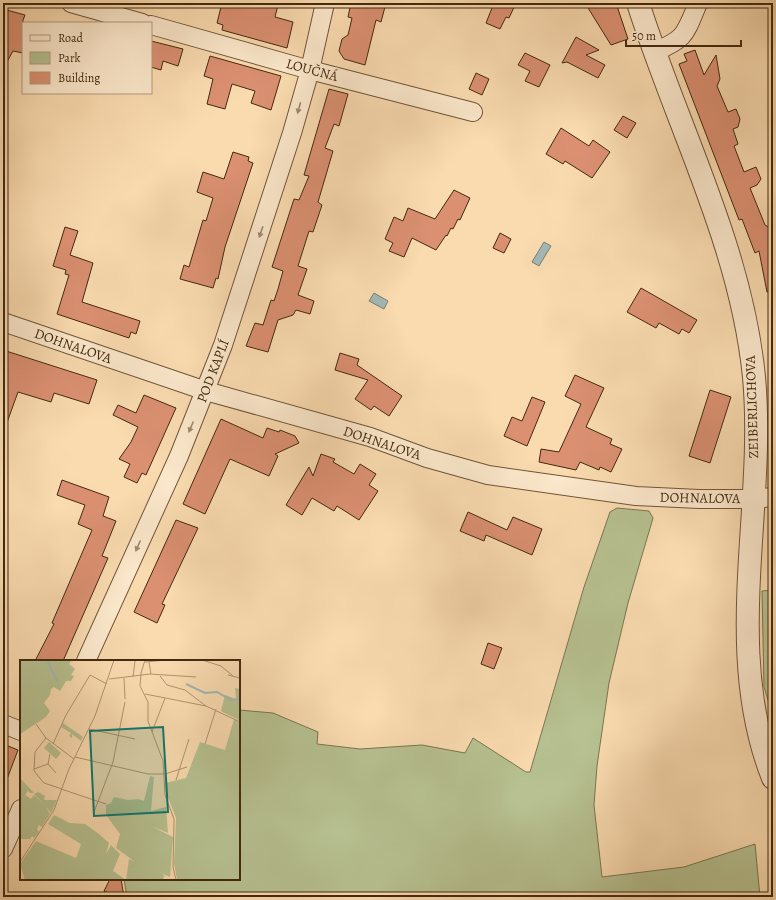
<svg xmlns="http://www.w3.org/2000/svg" width="776" height="900" viewBox="0 0 776 900" font-family="Alegreya,serif">
	<style>
		.green { fill: #b7c191; stroke: #7c7550 }
		.water { fill: #a2b9b6; stroke: #7c7f73 }
		.building { fill: #db9072; stroke: #42290f }
		.lines { fill: none; stroke-linecap: round; stroke-linejoin: round }
		.minor-casing { stroke: #705637; stroke-width: 20 }
		.tertiary-casing { stroke: #705637; stroke-width: 24 }
		.minor { stroke: #fce8cc; stroke-width: 18 }
		.tertiary { stroke: #fce8cc; stroke-width: 22 }
		.oneway { fill: #9f886e }
		.labels { text-anchor: middle; dominant-baseline: central; stroke-width: 3; stroke-linejoin: round; paint-order: stroke }
		.street-label { font-size: 14px; fill: #42290f; stroke: #fce8cc }
		.inset-river { fill: none; stroke: #a2b9b6; stroke-width: 2 }
		.inset-road { fill: none; stroke: #b09470; stroke-width: 1 }
		.view { fill: #0f766e; fill-opacity: 0.15; stroke: #0f766e; stroke-width: 2 }
		.inset-edge { fill: none; stroke: #42290f; stroke-width: 2 }
	</style>
	<rect width="100%" height="100%" fill="#fadbb0"/>
	<filter id="stains"><feTurbulence type="fractalNoise" baseFrequency=".005" numOctaves="4"/><feColorMatrix values="0 0 0 0 .2 0 0 0 0 .09 0 0 0 0 .02 0 0 0 .5 -.17"/></filter>
	<radialGradient id="worn" r=".72"><stop offset=".6" stop-color="#630" stop-opacity="0"/><stop offset="1" stop-color="#630" stop-opacity=".3"/></radialGradient>
	<path class="green" d="M617,508L649,511L653,518L628,603L609,683L597,766L594,805L602,877L684,867L755,844L760,897H127L124,879H239V710L273,713L318,732L317,744L360,749L422,745L465,753L473,738L526,772H530L584,587L610,512Z
		M773,590V717L764,687L762,591Z"/>
	<path class="water" d="M544,242L551,246L539,266L532,262Z
		M374,293L388,301L384,309L369,301Z"/>
	<path class="building" d="M222,3H269L278,5L275,17L293,22L287,48L222,30L223,25L217,23Z
		M351,3H386L381,22L376,20L365,65L344,59L339,51L342,39L348,35L352,18L348,17Z
		M494,3H516L509,18L506,17L500,29L486,23Z
		M585,3H616L628,39L611,45Z
		M3,9L25,15L23,20V53L13,51L3,69Z
		M576,37L599,50L586,55L605,65L598,78L567,62L562,63Z
		M151,41L183,49L178,66L163,61L161,70L151,67Z
		M695,50L704,75L716,55L720,79L717,86L728,112L736,109L740,119L738,127L733,129L738,144L734,146L744,172L756,167L761,179L757,185L750,188L765,225L773,230V292H767L759,251L755,253L742,219L739,220L679,64L687,61L684,54Z
		M525,53L550,65L539,87L525,81L530,71L518,65Z
		M210,56L281,76L271,110L251,103L255,91L232,84L225,109L207,104L213,79L204,76Z
		M476,73L489,79L482,95L469,89Z
		M329,89L348,94L339,126L334,124L325,148L333,151L318,202L322,205L313,232L309,231L298,266L307,269L298,295L314,301L310,314L296,310L293,315L278,320L268,352L246,346L255,323L263,325L271,300L274,301L278,289L283,271L272,267L294,199L299,200L309,176L304,175Z
		M623,116L636,123L627,138L614,130Z
		M561,128L589,146L593,140L610,152L592,178L565,161L563,164L546,154Z
		M233,152L249,157L248,161L253,163L225,247L218,279L216,278L213,288L180,279L184,265L189,267L203,220L206,221L213,198L197,192L203,172L224,179Z
		M454,190L470,198L460,220L458,219L453,229L451,228L447,236L446,235L436,250L412,238L404,257L389,251L393,243L385,239L394,217L403,221L408,208L435,219Z
		M65,227L78,231L70,255L93,263L82,302L140,321L136,334L131,332L129,338L57,314L69,275L65,274L66,270L53,266Z
		M500,233L511,239L504,253L493,248Z
		M641,288L697,320L689,333L682,329L679,334L659,323L656,328L627,312Z
		M3,350L97,380L89,404L54,393L51,402L18,392L5,428H3Z
		M340,353L359,359L357,365L402,396L389,416L374,406L371,410L355,399L368,380L335,370Z
		M575,375L604,388L586,427L612,439L610,444L622,449L611,472L600,467L599,470L580,462L576,470L539,462L541,449L559,452L581,404L565,396Z
		M710,390L731,397L710,463L689,456Z
		M144,395L176,408L146,475L142,473L137,483L124,477L130,464L119,459L131,442L138,427L113,415L118,405L136,413Z
		M532,397L545,402L527,446L504,436L512,417L522,421Z
		M221,419L263,438L267,428L279,432L280,430L295,436L299,443L275,454L278,456L269,476L230,459L205,514L183,504Z
		M321,454L335,459L333,462L354,474L360,464L376,474L369,485L378,491L359,520L337,506L334,511L312,498L302,515L286,505L309,467L313,476Z
		M62,480L109,497L103,516L116,521L102,556L108,558L63,661H35L54,624L52,623L92,530L78,524L85,505L57,495Z
		M468,512L507,530L513,517L542,529L532,555L486,535L484,541L460,531Z
		M176,520L198,528L162,604L165,605L157,623L134,612Z
		M488,643L502,648L494,669L481,664Z
		M3,744L18,750L4,787H3Z
		M110,879H121L124,897H118L104,891Z"/>
	<g class="lines">
		<defs>
			<path id="minor" d="M71,3L142,23
				M151,25L310,70L473,112
				M654,52C686,39 685,34 698,3
				M3,322L206,391L370,437L427,458L488,475L636,496L699,499H753L773,497
				M86,661L179,456L223,345L292,133L310,70L325,3
				M3,724L21,731
				M3,849L21,809"/>
			<path id="tertiary" d="M638,3C677,127 741,245 754,377C766,509 722,650 773,778"/>
		</defs>
		<use href="#minor" class="minor-casing"/>
		<use href="#tertiary" class="tertiary-casing"/>
		<use href="#minor" class="minor"/>
		<use href="#tertiary" class="tertiary"/>
	</g>
	<defs><path id="oneway-solid" d="M-6-.8H1V-3.2L6.5 0L1 3.2V.8H-6Z"/></defs>
	<g class="oneway">
		<use href="#oneway-solid" transform="translate(299 108) rotate(105)"/>
		<use href="#oneway-solid" transform="translate(261 232) rotate(109)"/>
		<use href="#oneway-solid" transform="translate(191 427) rotate(113)"/>
		<use href="#oneway-solid" transform="translate(138 546) rotate(114)"/>
	</g>
	<g class="labels">
		<g class="street-label">
			<text transform="translate(312 70) rotate(15)">LOUČNÁ</text>
			<text transform="translate(73 346) rotate(19)">DOHNALOVA</text>
			<text transform="translate(213 371) rotate(-69)">POD KAPLÍ</text>
			<text transform="translate(752 407) rotate(-92)">ZEIBERLICHOVA</text>
			<text transform="translate(382 443) rotate(18)">DOHNALOVA</text>
			<text transform="translate(700 498) rotate(1)">DOHNALOVA</text>
		</g>
	</g>
	<g transform="translate(20 660)">
		<rect width="220" height="220" fill="#fadbb0"/>
		<path d="M0,0H52L49,4L55,9L51,15L54,16L51,21H46L40,31L34,27L31,29L30,35L24,43L30,51L26,57L0,74ZM215,28L220,29V61L201,51L205,35L216,39ZM214,59L220,63V220H157L154,203L156,158L146,132L145,123L166,118L180,82L205,90ZM43,63L63,77L61,81L52,74V78L49,76L51,73L41,67ZM29,82L41,93L36,99L24,88ZM130,116L134,117L131,151L146,147L148,173L131,166L153,177L150,217L114,201L96,188L100,174L86,155V145L91,143L94,137L108,140L118,139L124,141ZM0,118L14,133H10L1,121L8,131L5,135L11,139L14,135L25,145L14,134L18,132L25,136L24,140H37L31,153L26,147L30,154L22,167L19,165L17,169L19,172L14,178L12,176L10,179H0ZM34,155L50,163L65,164L79,174L89,183L86,194L91,185L100,194L93,211L106,220L109,199L139,211L146,217L144,216L143,220H5L0,204L16,181L56,198L61,184L28,164Z" fill="#b7c191"/>
		<path class="inset-river" d="M27,0L37,21M166,24L185,33L197,32L211,40L220,39"/>
		<path class="inset-road" d="M125,0L121,13L120,26L128,42V61L143,101L145,135L154,159L153,207L156,220M182,0L201,6L213,16M125,2L146,0M129,2L131,14M208,15L220,18M140,16L147,25L165,30L186,46M113,17L115,1M104,18L105,39M89,19L130,14L176,17M125,34L186,46L220,62M16,64L26,78L54,99M69,69L115,79M132,72L145,38M26,78L15,92L14,111L24,123L42,129M33,84L46,55L70,15L87,24M185,84L196,49M30,94L28,104L36,113M55,97L128,114H145L167,107M14,109L28,104M156,120L169,79M41,129L86,144M74,152L93,102L105,42M0,202L34,150L49,109L75,56L94,0"/>
		<path class="view" d="M143,67L148,152L74,156L70,71Z"/>
		<rect width="220" height="220" class="inset-edge"/>
	</g>
	<rect width="776" height="900" fill="none" stroke="#fadbb0" stroke-width="16"/>
	<rect x="4" y="4" width="768" height="892" fill="none" stroke="#42290f" stroke-width="2"/>
	<rect x="8" y="8" width="760" height="884" fill="none" stroke="#42290f"/>
	<rect x="22" y="22" width="130" height="72" fill="#fce8cc" stroke="#b29c80"/>
	<rect x="30" y="35" width="20" height="6" fill="#fce8cc" stroke="#b29c80"/>
	<text x="58" y="42" font-size="12" fill="#42290f">Road</text>
	<rect x="30" y="52" width="20" height="12" fill="#b7c191" stroke="#b29c80"/>
	<text x="58" y="62" font-size="12" fill="#42290f">Park</text>
	<rect x="30" y="72" width="20" height="12" fill="#db9072" stroke="#b29c80"/>
	<text x="58" y="82" font-size="12" fill="#42290f">Building</text>
	<path d="M626 40v6h115v-6" fill="none" stroke="#42290f" stroke-width="2"/>
	<text x="632" y="40" font-size="12" fill="#42290f" stroke="#fce8cc" stroke-width="3" paint-order="stroke">50 m</text>
	<rect width="100%" height="100%" filter="url(#stains)"/>
	<rect width="100%" height="100%" fill="url(#worn)"/>
</svg>
